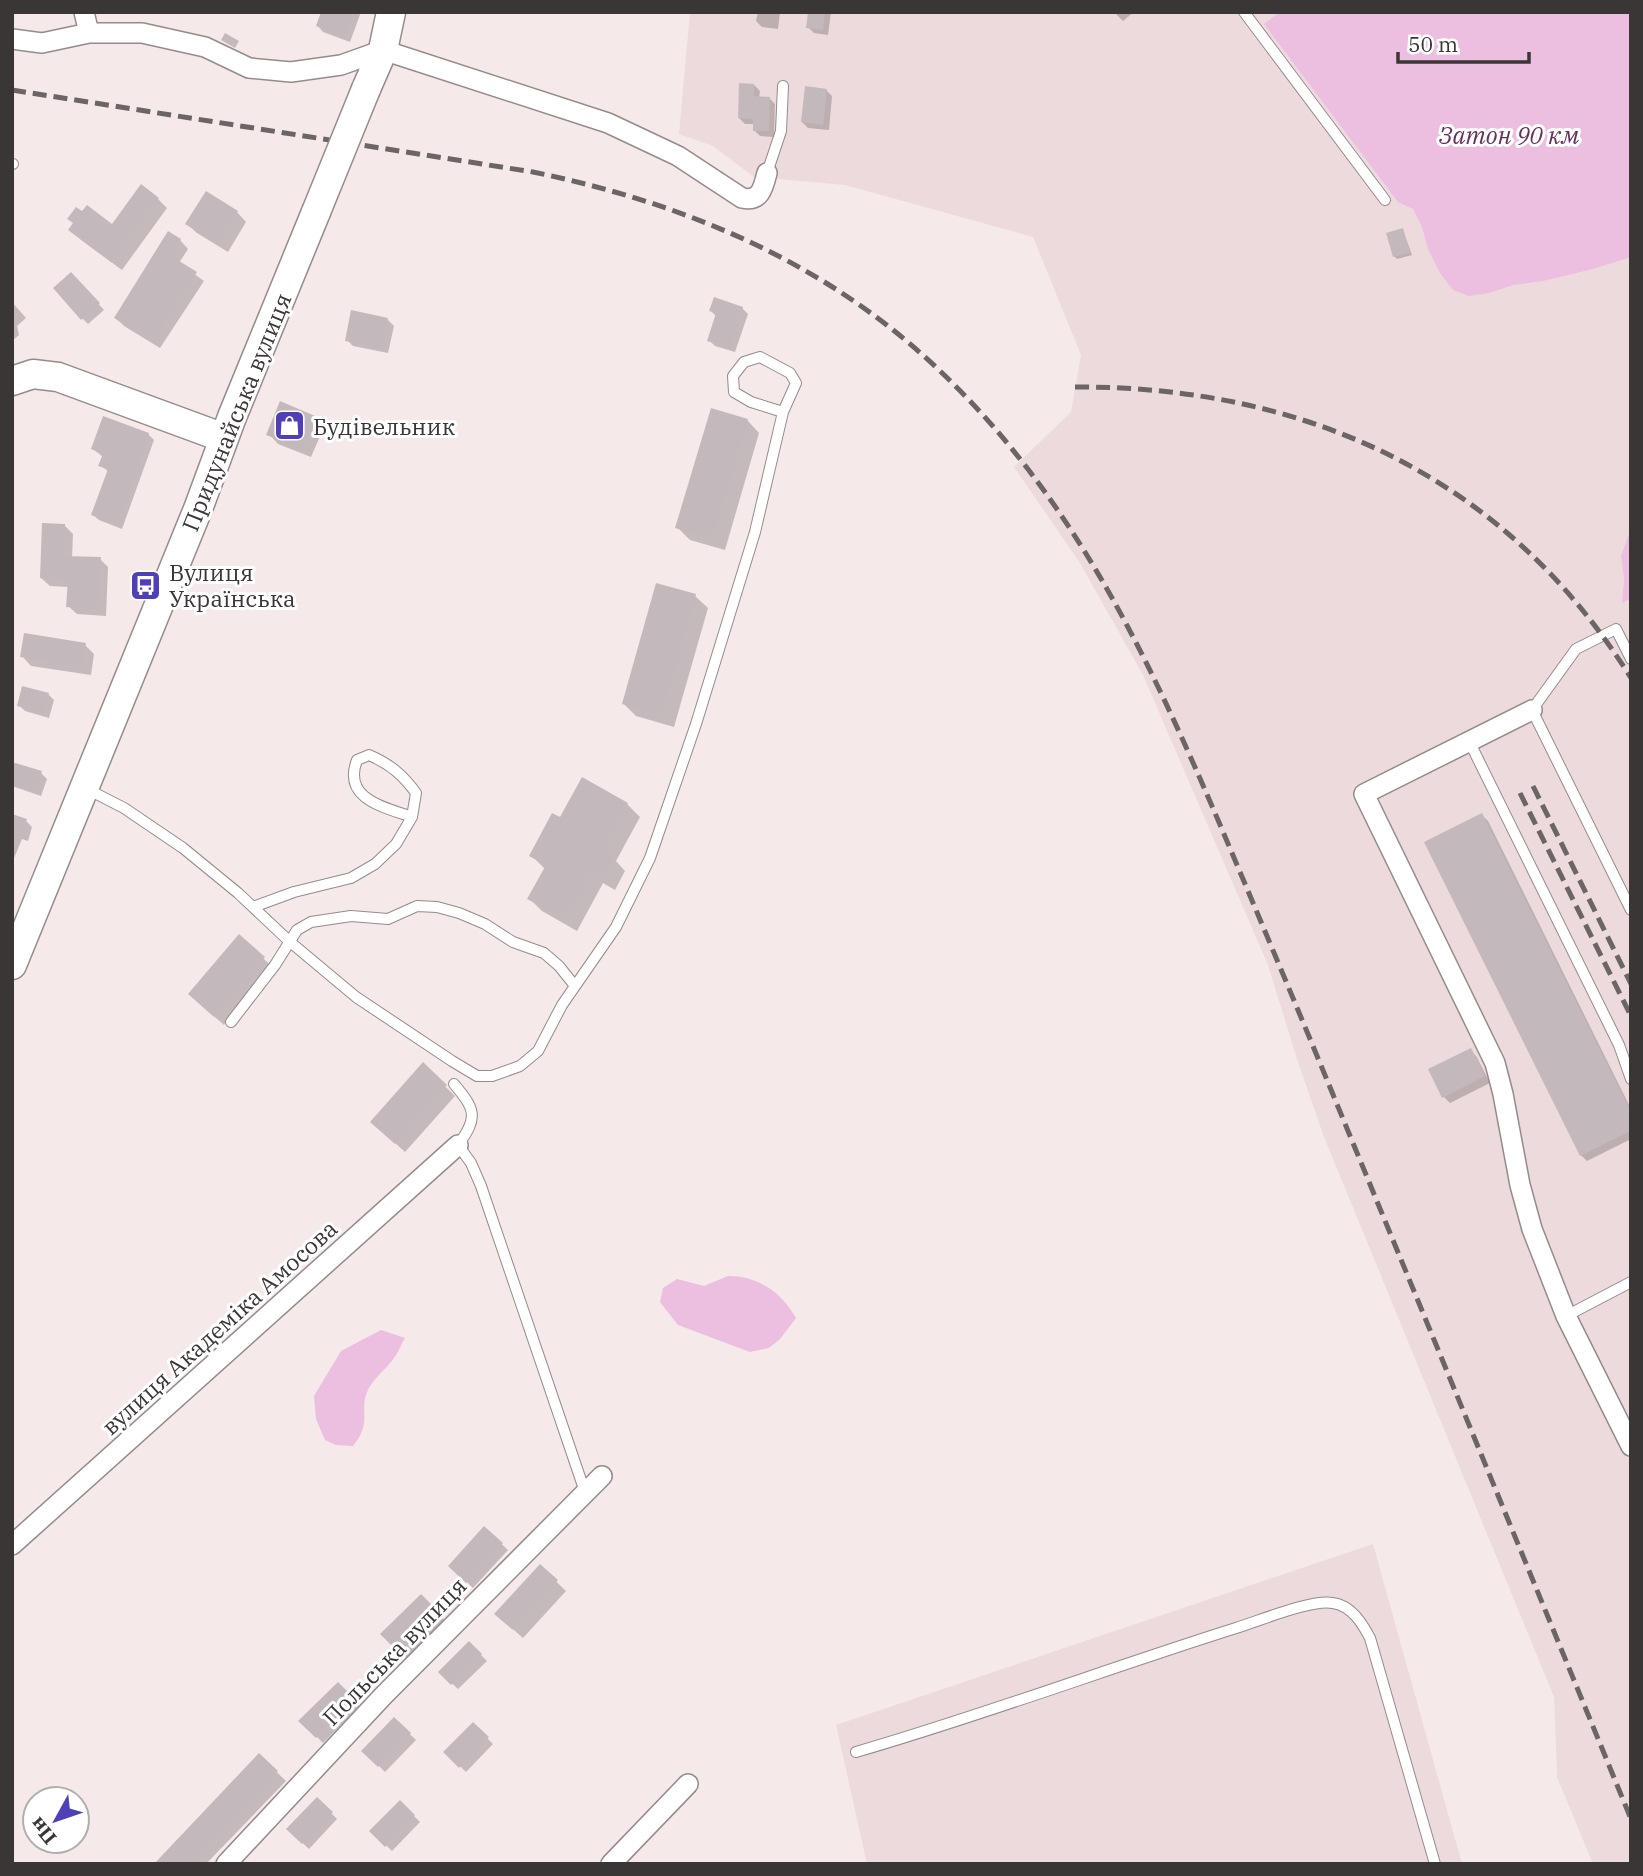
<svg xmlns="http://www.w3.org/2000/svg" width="1643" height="1876" viewBox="0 0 1643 1876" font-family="'IBM Plex Serif',serif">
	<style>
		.built { fill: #eddadc }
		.water { fill: #ecbedf }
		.shadow { fill: #0003 }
		.building { fill: #c3b9bc }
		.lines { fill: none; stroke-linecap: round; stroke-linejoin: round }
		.lane-casing { stroke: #958b8b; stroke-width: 12 }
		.street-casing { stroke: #958b8b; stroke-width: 22 }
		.secondary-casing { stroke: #958b8b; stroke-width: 31 }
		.lane { stroke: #fff; stroke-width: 10 }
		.street { stroke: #fff; stroke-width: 19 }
		.secondary { stroke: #fff; stroke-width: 28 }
		.rail { stroke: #6b6565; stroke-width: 5; stroke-dasharray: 14 7; stroke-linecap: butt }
		.secondary-bridge-casing { stroke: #958b8b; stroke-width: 31; stroke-linecap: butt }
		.secondary-bridge { stroke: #fff; stroke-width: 28 }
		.labels { text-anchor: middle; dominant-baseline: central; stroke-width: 6; stroke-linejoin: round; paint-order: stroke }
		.street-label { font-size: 23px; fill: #3a3636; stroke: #fff }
		.poi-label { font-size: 23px; fill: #3a3636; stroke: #fff; text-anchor: start }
		.water-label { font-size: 24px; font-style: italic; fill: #67315b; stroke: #fff }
	</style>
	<rect width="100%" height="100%" fill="#f5e9ea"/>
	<path class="built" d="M690,12H1631V528L1621,556L1624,579L1622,602L1628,600L1631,606V1864H1593L1557,1777L1554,1697L1324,1137L1297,1059L1268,965L1143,675L1080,563L1014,467L1071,412L1081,355L1033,237L845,185L778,179L773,174L761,172L754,177L713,146L679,134Z
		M1373,1544L1462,1864H867L836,1725Z"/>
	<path class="water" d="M1280,12H1631V257L1593,269L1543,281L1513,285L1489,293L1469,296L1453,290L1440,273L1428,249L1422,227L1413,209L1398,202L1264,24Z
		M1631,528V606L1628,600L1622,603L1624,579L1621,556Z
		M728,1276C759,1276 782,1293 796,1318L780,1339L769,1348L750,1352L678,1325L660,1302L663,1288L677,1279L704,1286Z
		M381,1330L405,1338C401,1344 399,1352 394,1358C386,1369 376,1376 369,1388C357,1410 374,1420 353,1446L336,1445L325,1440L316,1419L314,1396L341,1351Z"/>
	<path class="shadow" d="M323,12H361L350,42L323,32L318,26Z
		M758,12H780L778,29L762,27L756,21Z
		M810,12H831L828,35L814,33L808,27Z
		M1114,12H1134L1123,21Z
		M225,33L239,41L235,48L221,40Z
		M754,85L760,91L759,98H769L775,104L774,137L760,136L754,130L755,124H745L739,118Z
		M826,90L832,96L829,130L808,128L802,122Z
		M206,193L237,212L246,222L228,252L197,233L187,224Z
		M158,199L167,208L122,270L80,239L112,226Z
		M1403,230L1412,255L1397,259L1394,256Z
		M180,240L188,249L179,263L204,281L160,348L124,326L116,318Z
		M77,280L104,310L88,324L82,318Z
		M12,302L26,318L17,326L19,335L12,341Z
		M742,308L748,314L735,352L715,346L709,340L716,316L711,311Z
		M388,320L394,326L388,353L353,346L347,340Z
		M314,417L324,427L311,457L278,444L269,434Z
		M747,420L759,433L725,550L690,540L677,527Z
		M148,434L154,440L122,529L99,520L93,515L109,472L100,465L103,457L93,449Z
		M65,526L73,534L72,558L100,559L108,567L106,616L77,614L68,606L69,587L50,586L41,578Z
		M695,596L708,608L674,727L636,716L624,704Z
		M85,645L94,654L91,675L31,666L22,656Z
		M48,694L54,700L49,718L25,711L19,705Z
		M12,763L41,773L47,779L41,796L12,786Z
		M583,779L627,804L640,817L616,861L625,871L615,890L603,883L577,931L542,911L529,898L545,869L531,855L560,820Z
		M1482,815L1488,821L1631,1109V1139L1587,1161L1581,1155Z
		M12,816L26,821L32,827L28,841L22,839L12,863Z
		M239,937L274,968L224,1025L199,1003Z
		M1470,1050L1476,1056L1490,1083L1450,1103L1444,1097Z
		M423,1065L455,1096L405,1152L382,1131Z
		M484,1528L508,1550L473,1588L450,1566Z
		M540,1566L566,1591L523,1638L506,1623Z
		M421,1596L448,1624L409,1661L382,1634Z
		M469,1643L487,1661L458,1689L440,1672Z
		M338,1684L360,1706L323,1743L301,1721Z
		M394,1719L416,1740L385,1772L364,1751Z
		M473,1724L493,1744L466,1772L446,1752Z
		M259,1755L286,1781L206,1864H156Z
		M317,1799L337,1819L309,1849L288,1829Z
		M400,1802L420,1822L392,1851L371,1831Z"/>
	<path class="building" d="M321,12H353L344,37L316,26Z
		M808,12H825L823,30L806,28Z
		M739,83L754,84V96L770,97L769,131H753V119L738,118Z
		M805,86L827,89L823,125L801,122Z
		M141,184L159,198L111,262L68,230L73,223L67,219L76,207L82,211L87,205L112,224Z
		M206,191L238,211L218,244L185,224Z
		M1403,228L1410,253L1393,257L1386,233Z
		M168,231L181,239L171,256L197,272L152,341L114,318Z
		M71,272L100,303L81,320L53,288Z
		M714,297L743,307L730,348L707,341L716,313L709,311Z
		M351,310L388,318L382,348L345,341Z
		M280,401L315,416L302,449L266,435Z
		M711,408L748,419L712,539L675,528Z
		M103,416L149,433L117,524L91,515L108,469L98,466L103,454L91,449Z
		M42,523L65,524L64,556L101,557L98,609L66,607L68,580L40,578Z
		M656,583L696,594L662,715L622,704Z
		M24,633L86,643L82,666L20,657Z
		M22,686L49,693L43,713L17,706Z
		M12,762L42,771L35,791L12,784Z
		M582,777L628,803L602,850L614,857L602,878L590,872L564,919L527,899L546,865L529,856L552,813L560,817Z
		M1482,813L1631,1112V1131L1580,1156L1424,842Z
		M12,814L27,819L14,857L12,856Z
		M239,934L265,957L214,1017L188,994Z
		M1471,1048L1485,1076L1442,1098L1428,1069Z
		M423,1062L447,1085L395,1144L370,1122Z
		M484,1526L503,1543L466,1583L448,1566Z
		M540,1564L558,1580L513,1630L494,1614Z
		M421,1594L440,1613L399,1653L380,1634Z
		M469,1641L482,1654L451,1685L438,1672Z
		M338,1682L355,1699L316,1738L298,1721Z
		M394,1717L411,1733L378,1767L361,1751Z
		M473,1722L489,1737L459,1768L443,1752Z
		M259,1753L278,1771L189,1864H154Z
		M317,1797L333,1812L302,1844L286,1829Z
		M400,1800L415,1815L385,1847L369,1831Z"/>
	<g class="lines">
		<defs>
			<path id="lane" d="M1244,12L1385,200
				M12,164H13
				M767,173L781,131L783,86
				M1631,659L1616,629L1576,649L1532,710L1631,910
				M1469,741L1619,1045L1631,1079
				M85,788L124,808L183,848L238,893L289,941L356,997L452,1061L477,1076H492L520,1066L538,1051L562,1005L616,927L650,858L696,724L755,532L783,412L796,383L790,373L760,357L744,362L733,376L734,392L751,402L783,412
				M253,907L294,892L351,878L375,864L396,844L412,817L416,793C403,775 390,764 369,755L357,760C342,799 384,807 412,817
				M231,1022L275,965L297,930L311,922L351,916L388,919L417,906L437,907L459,913L485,924L513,942L544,953L559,966L575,986
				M454,1084C475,1109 479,1117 458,1145L471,1163L481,1186L585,1492
				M1566,1316L1631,1282
				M856,1752C984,1715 1109,1668 1236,1628C1259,1621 1311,1599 1333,1603C1352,1606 1362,1623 1370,1638L1435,1864"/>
			<path id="street" d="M84,12L89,33
				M12,39L42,43L89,33H142L205,47L249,68L291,72L341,65L383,50L608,123L678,156L742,198C760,202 763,189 767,173
				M1532,710L1364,794L1495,1063L1503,1094L1520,1185L1532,1229L1566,1316L1631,1446
				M12,1545L458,1145
				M226,1864L384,1695L602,1476
				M611,1864L688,1784"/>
			<path id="secondary" d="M366,89L383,50L391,12
				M12,381L33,374L58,377L224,438
				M12,965L198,509L232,417L316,212"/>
		</defs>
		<use href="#lane" class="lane-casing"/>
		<use href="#street" class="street-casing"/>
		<use href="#secondary" class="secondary-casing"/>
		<use href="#lane" class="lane"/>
		<use href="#street" class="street"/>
		<use href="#secondary" class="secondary"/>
		<path class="rail" d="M12,90L533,172C684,203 826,262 939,370C1075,499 1149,659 1221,827C1259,917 1297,1007 1334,1097C1433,1337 1532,1578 1631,1819
			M1075,387C1308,386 1506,478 1631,678
			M1533,786L1631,984
			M1520,793L1631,1016"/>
		<defs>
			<path id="secondary-bridge" d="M316,212L366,89"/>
		</defs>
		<use href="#secondary-bridge" class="secondary-bridge-casing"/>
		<use href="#secondary-bridge" class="secondary-bridge"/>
	</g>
	<defs>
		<symbol id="shop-square" viewBox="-11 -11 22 22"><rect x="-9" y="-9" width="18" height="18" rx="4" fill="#4f40b8" stroke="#fff"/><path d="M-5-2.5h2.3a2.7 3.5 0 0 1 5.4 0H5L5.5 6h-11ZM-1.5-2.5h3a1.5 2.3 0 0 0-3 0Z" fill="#fff"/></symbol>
		<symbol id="bus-square" viewBox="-11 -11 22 22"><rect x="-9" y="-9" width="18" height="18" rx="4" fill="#4f40b8" stroke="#fff"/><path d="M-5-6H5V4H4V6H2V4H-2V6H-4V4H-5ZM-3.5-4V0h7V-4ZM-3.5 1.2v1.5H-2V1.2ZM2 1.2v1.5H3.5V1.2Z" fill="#fff"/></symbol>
	</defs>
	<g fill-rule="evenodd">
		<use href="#shop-square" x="272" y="408" width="35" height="35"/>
		<use href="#bus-square" x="128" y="568" width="35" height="35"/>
	</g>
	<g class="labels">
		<g class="street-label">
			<text transform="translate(236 412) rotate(-68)">Придунайська вулиця</text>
			<text transform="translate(219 1327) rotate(-42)">вулиця Академіка Амосова</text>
			<text transform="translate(394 1651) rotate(-46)">Польська вулиця</text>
		</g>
		<g class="poi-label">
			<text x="313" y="426">Будівельник</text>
			<text x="169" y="572">Вулиця<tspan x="169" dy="26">Українська</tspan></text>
		</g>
		<g class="water-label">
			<text x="1509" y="135">Затон 90 км</text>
		</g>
	</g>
	<rect width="1643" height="1876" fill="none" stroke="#3a3636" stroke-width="28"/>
	<g transform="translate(56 1820) rotate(230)"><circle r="33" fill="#ffffff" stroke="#b0afaf" stroke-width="2"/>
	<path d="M0-5L12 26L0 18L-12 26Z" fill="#4f40b8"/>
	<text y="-10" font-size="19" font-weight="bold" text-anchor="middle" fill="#3a3636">Пн</text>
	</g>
	<path d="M1398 52v10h131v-10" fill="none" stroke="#3a3636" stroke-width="3.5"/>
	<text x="1408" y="52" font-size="21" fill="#3a3636" stroke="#ffffff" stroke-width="5" paint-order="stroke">50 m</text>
</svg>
